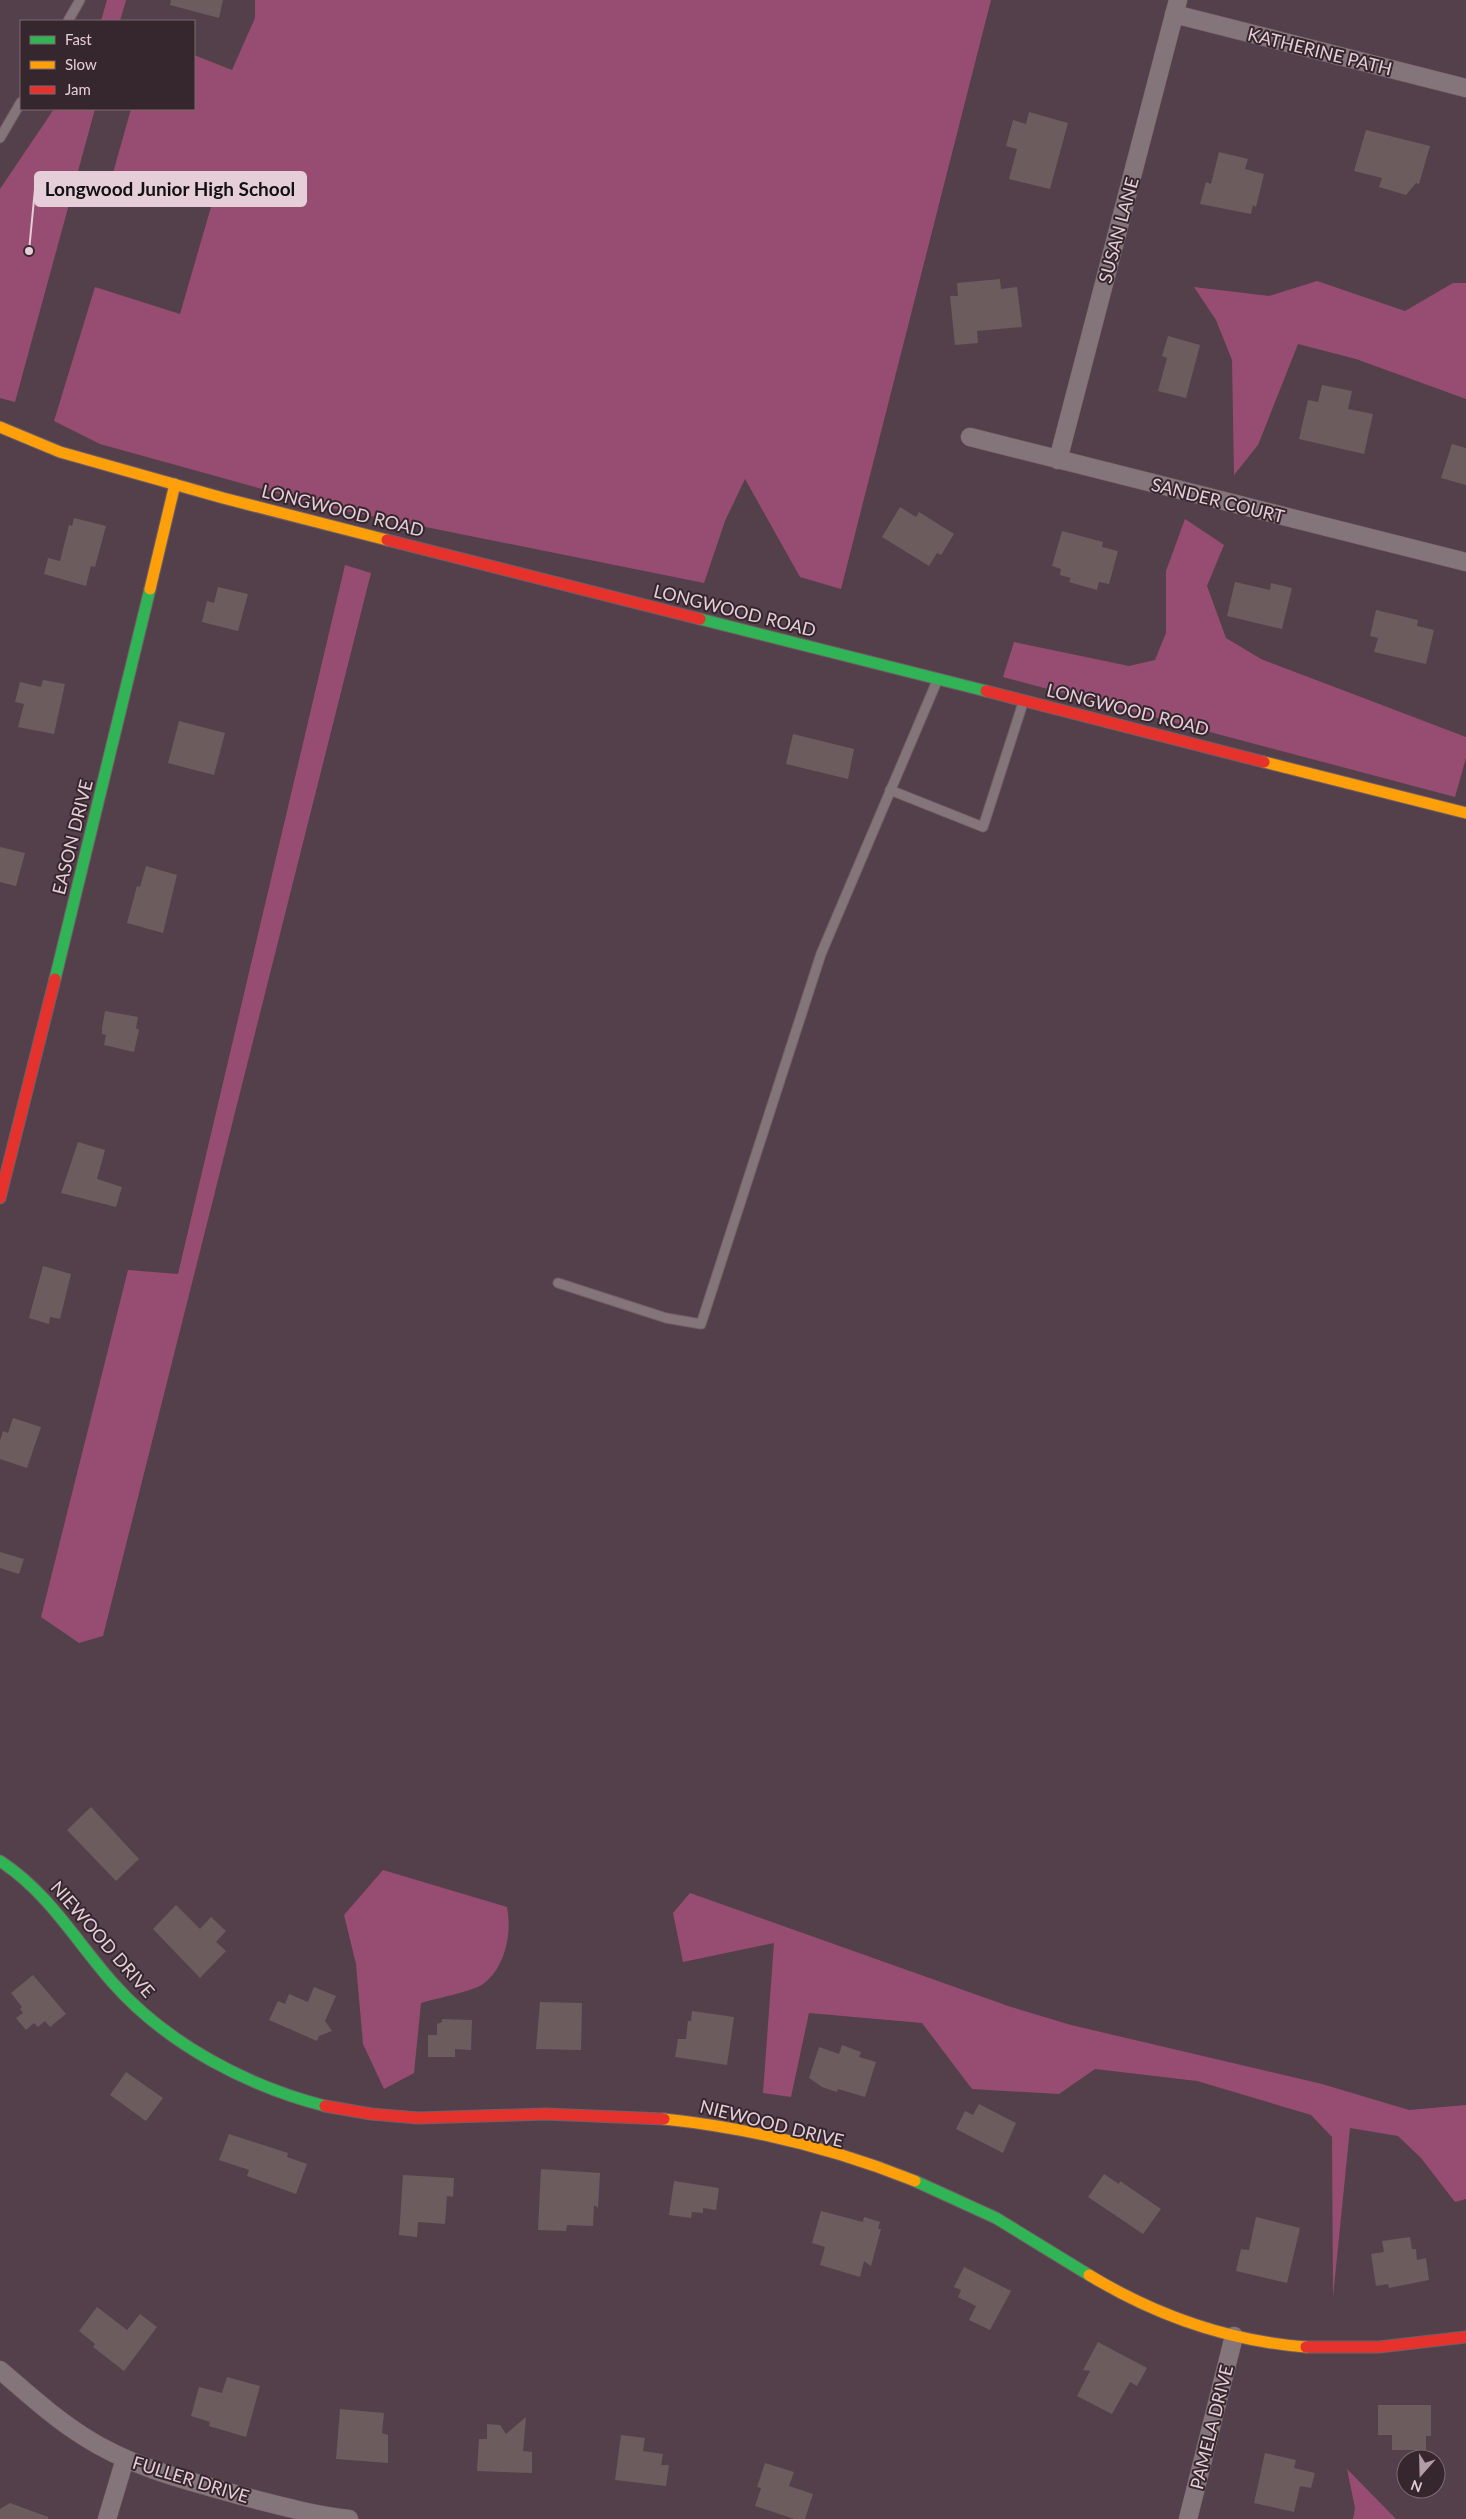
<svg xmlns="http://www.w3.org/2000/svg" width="1466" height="2519" viewBox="0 0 1466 2519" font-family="Lato,sans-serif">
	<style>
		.forest { fill: #964d71 }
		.building { fill: #6c5c5d }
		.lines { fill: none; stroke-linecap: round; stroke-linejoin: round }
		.lane-casing { stroke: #705f67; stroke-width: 11 }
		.street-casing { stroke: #705f67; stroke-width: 19 }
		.fast-casing { stroke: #705f67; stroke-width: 13 }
		.slow-casing { stroke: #705f67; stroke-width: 13 }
		.jam-casing { stroke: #705f67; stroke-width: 13 }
		.lane { stroke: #84757b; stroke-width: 9 }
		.street { stroke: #84757b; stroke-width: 18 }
		.fast { stroke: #30b455; stroke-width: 11 }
		.slow { stroke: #ff9f0a; stroke-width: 11 }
		.jam { stroke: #e5322d; stroke-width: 11 }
		.labels { text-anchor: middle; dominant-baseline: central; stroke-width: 4; stroke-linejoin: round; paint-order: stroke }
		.street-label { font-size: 18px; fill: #e5ced8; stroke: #36262d }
		.leader { fill: none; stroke: #e5ced8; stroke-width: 2 }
		.callout-dot { fill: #e5ced8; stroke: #36262d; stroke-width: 2 }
		.callout { fill: #e5ced8; stroke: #e5ced8; stroke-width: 2 }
		.callout-label { font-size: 19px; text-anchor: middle; font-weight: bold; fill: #111 }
	</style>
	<rect width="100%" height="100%" fill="#54404a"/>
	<path class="forest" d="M107,0H126L120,21H101Z
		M255,0H991L841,589L800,577L745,479L725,521L704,583L331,508L100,444L54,421L95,287L180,314L211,207L111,180L131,109H194V55L232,70L255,18Z
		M54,109H95L15,402L0,398V189Z
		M1317,281L1405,311L1453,283H1466V399L1356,359L1298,344L1258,445L1234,475L1232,360L1216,320L1194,287L1269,296Z
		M1185,519L1224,545L1207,586L1226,638L1261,659L1466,737V758L1455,797L1003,677L1014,642L1129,666L1155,660L1166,633V571Z
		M345,565L371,573L103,1636L79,1643L41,1617L128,1270L178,1274Z
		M383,1870L507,1907C512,1932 506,1967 483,1984C474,1991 434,1999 421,2003L414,2073L384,2089L363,2044L356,1964L344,1915Z
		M690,1893L1011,2007L1071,2025L1322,2084L1409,2110L1466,2105V2199L1455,2202L1421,2158L1398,2136L1350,2128L1333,2297L1332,2137L1311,2115L1197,2081L1095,2069L1059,2094L972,2089L922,2023L809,2013L791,2097L763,2093L774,1943L683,1962L673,1913Z
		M1347,2469L1396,2519H1353L1355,2508Z"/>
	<path class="building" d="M171,0H223L219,18L170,5Z
		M1029,112L1068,123L1050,189L1009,179L1017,149L1006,146L1013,120L1026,124Z
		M1366,130L1430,146L1419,184L1416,183L1406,195L1379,187L1382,178L1354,171Z
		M1219,152L1248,159L1245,169L1264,174L1256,207L1253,205L1251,214L1200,204L1206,182L1211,184Z
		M1000,279L1001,289L1017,287L1022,327L977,331L978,343L955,345L950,296H958L957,283Z
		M1168,336L1200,345L1186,398L1158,391L1167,358L1162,356Z
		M1322,385L1352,391L1348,409L1373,414L1364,454L1299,439L1308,400L1318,402Z
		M1452,444L1466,448V485L1441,478Z
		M900,507L916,517L919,512L954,534L941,555L937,553L929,566L882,537Z
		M74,518L106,526L95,567L91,566L86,586L44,574L48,558L60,561L69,525L72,526Z
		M1062,531L1103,542L1102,547L1118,551L1109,584L1099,582L1097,590L1069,582L1071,578L1060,575L1061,569L1052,566Z
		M1235,582L1270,590L1271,583L1292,588L1282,629L1227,616Z
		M218,587L248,594L238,631L202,622L207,601L214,603Z
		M1376,610L1418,620L1417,626L1434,630L1426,664L1374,652L1378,638L1370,636Z
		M43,680L65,684L54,734L18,727L24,704L15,702L20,682L41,687Z
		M179,721L225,733L214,775L168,763Z
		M793,734L854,749L848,779L786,764Z
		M0,847L25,853L16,886L0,882Z
		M146,866L177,875L163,933L127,923L137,886L140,887Z
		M105,1011L138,1017L136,1028L139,1030L134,1052L104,1045L106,1035L102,1034V1028Z
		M78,1142L105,1150L97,1179L122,1187L116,1207L61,1193Z
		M43,1266L71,1274L60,1319L50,1317L49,1324L29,1318Z
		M13,1418L41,1427L27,1468L0,1459V1441L3,1431L8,1433Z
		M0,1552L24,1559L19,1574L0,1568Z
		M91,1807L139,1859L116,1881L67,1830Z
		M176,1905L200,1929L211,1917L226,1931L216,1942L226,1951L200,1978L153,1929Z
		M33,1975L66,2014L50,2027L45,2021L38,2027L34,2023L26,2030L16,2018L23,2013L20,2009L22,2007L11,1993Z
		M314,1987L336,1996L325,2021L332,2031L319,2036L317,2041L269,2020L278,2001L285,2004L289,1994L308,2002Z
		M540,2002L582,2003L581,2050L536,2049Z
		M692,2011L734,2017L727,2065L675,2057L678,2039H686L688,2021H691Z
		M442,2019L472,2020L471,2050L455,2049V2057H428V2035H437V2024L442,2022Z
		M842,2045L861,2052L859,2057L876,2062L865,2097L838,2089L837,2092L822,2087L809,2078L819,2047L839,2054Z
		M126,2072L163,2098L146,2121L110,2095Z
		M979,2104L1016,2123L1003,2153L956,2129L965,2111L973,2115Z
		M229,2134L288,2153L287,2157L307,2164L296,2194L247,2176L249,2170L219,2160Z
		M541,2169L600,2173L598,2208L594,2205L593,2226L567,2225L566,2231L538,2230Z
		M1104,2174L1119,2184L1120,2181L1161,2209L1143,2234L1088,2197Z
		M403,2175L454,2178L453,2197L447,2196L445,2224L418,2222L417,2237L399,2235Z
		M674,2181L719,2188L716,2210L703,2208V2213L692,2212L691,2218L669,2215Z
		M821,2211L863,2222L864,2217L880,2222L878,2229H881L871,2266L864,2261L860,2277L820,2265L825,2247L812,2243Z
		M1256,2217L1300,2228L1287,2283L1236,2271L1241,2249L1249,2250Z
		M1410,2237L1412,2249H1416L1417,2260L1426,2258L1429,2280L1389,2288L1388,2284L1376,2286L1371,2254L1384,2252L1382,2241Z
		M964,2267L1011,2291L990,2330L969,2320L976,2306L958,2297L961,2290L954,2287Z
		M97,2307L127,2330L140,2314L157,2327L124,2371L93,2347L95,2344L79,2331Z
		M1098,2342L1147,2368L1137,2386L1130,2382L1112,2414L1077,2396L1090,2371L1083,2370Z
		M227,2377L260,2386L246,2437L209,2426L210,2422L191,2416L199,2387L222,2393Z
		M1378,2405H1431V2436H1426V2450H1392V2435H1378Z
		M340,2409L384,2413L382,2433L388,2435V2463L336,2459Z
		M526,2417L523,2451L532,2452V2473L477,2471L479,2439H487V2424L500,2425L506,2434Z
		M621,2435L645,2438L643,2451L663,2454L661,2465H669L666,2486L615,2480Z
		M1265,2453L1296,2460L1294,2468L1315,2473L1311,2488L1300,2486L1294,2512L1254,2503Z
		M765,2463L794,2472L789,2486L813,2494L805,2519H794L755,2506L761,2488L757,2487Z
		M10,2503L48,2517V2519H0V2509Z"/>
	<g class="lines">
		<defs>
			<path id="lane" d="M68,21L80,0
				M0,138L21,102
				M890,790L983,827L1023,703
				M558,1283L666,1318L701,1324L821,954L937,681"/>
			<path id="street" d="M1174,14L1466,88
				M970,437L1466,562
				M1058,460L1178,0
				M0,2370C27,2393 53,2417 83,2436C130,2467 188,2481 242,2496C277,2505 313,2515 349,2519
				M107,2519L125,2459
				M1188,2519L1234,2336"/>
			<path id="fast" d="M700,619L986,691
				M55,979L150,589
				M0,1861C49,1893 75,1940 113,1983C167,2044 247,2086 325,2106
				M915,2181L996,2218L1089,2275"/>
			<path id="slow" d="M0,427L60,452L223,498L387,540
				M150,589L175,484
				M1264,762L1466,813
				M664,2119C750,2128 835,2149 915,2181
				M1089,2275C1155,2315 1229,2341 1306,2347"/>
			<path id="jam" d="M387,540L700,619
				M986,691L1264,762
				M0,1198L55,979
				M325,2106L371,2114L418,2118L546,2114L664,2119
				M1306,2347H1379L1466,2337"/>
		</defs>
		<use href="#lane" class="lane-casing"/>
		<use href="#street" class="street-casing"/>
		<use href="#fast" class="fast-casing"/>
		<use href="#slow" class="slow-casing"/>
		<use href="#jam" class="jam-casing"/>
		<use href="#lane" class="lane"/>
		<use href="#street" class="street"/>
		<use href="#fast" class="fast"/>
		<use href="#slow" class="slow"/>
		<use href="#jam" class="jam"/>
	</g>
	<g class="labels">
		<g class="street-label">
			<text transform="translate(1320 51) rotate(14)">KATHERINE PATH</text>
			<text transform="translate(1118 230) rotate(-75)">SUSAN LANE</text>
			<text transform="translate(1218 500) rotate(14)">SANDER COURT</text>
			<text transform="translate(343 510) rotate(14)">LONGWOOD ROAD</text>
			<text transform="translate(735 610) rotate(14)">LONGWOOD ROAD</text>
			<text transform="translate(1128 709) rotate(14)">LONGWOOD ROAD</text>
			<text transform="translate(72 837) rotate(-76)">EASON DRIVE</text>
			<text transform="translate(103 1939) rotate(49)">NIEWOOD DRIVE</text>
			<text transform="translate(772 2123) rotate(14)">NIEWOOD DRIVE</text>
			<text transform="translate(1211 2427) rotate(-76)">PAMELA DRIVE</text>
			<text transform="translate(191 2479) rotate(17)">FULLER DRIVE</text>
		</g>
	</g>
	<path class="leader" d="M29 251L35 189"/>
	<circle class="callout-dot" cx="29" cy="251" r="5"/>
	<rect class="callout" x="35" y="172" width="271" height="34" rx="5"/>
	<g class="callout-label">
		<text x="170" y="196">Longwood Junior High School</text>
	</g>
	<rect x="20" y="20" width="175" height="90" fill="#36262d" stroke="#7c6971"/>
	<rect x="30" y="36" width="25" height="8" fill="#30b455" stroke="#7c6971"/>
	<text x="65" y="45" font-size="15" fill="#e5ced8">Fast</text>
	<rect x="30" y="61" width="25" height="8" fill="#ff9f0a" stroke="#7c6971"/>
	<text x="65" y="70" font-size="15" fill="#e5ced8">Slow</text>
	<rect x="30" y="86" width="25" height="8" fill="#e5322d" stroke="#7c6971"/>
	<text x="65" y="95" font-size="15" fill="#e5ced8">Jam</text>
	<g transform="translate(1421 2474) rotate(200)"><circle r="24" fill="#36262d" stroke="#7c6971"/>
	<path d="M0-4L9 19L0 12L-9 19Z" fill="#b29ca6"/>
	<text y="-8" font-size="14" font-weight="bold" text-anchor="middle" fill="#e5ced8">N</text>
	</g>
</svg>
